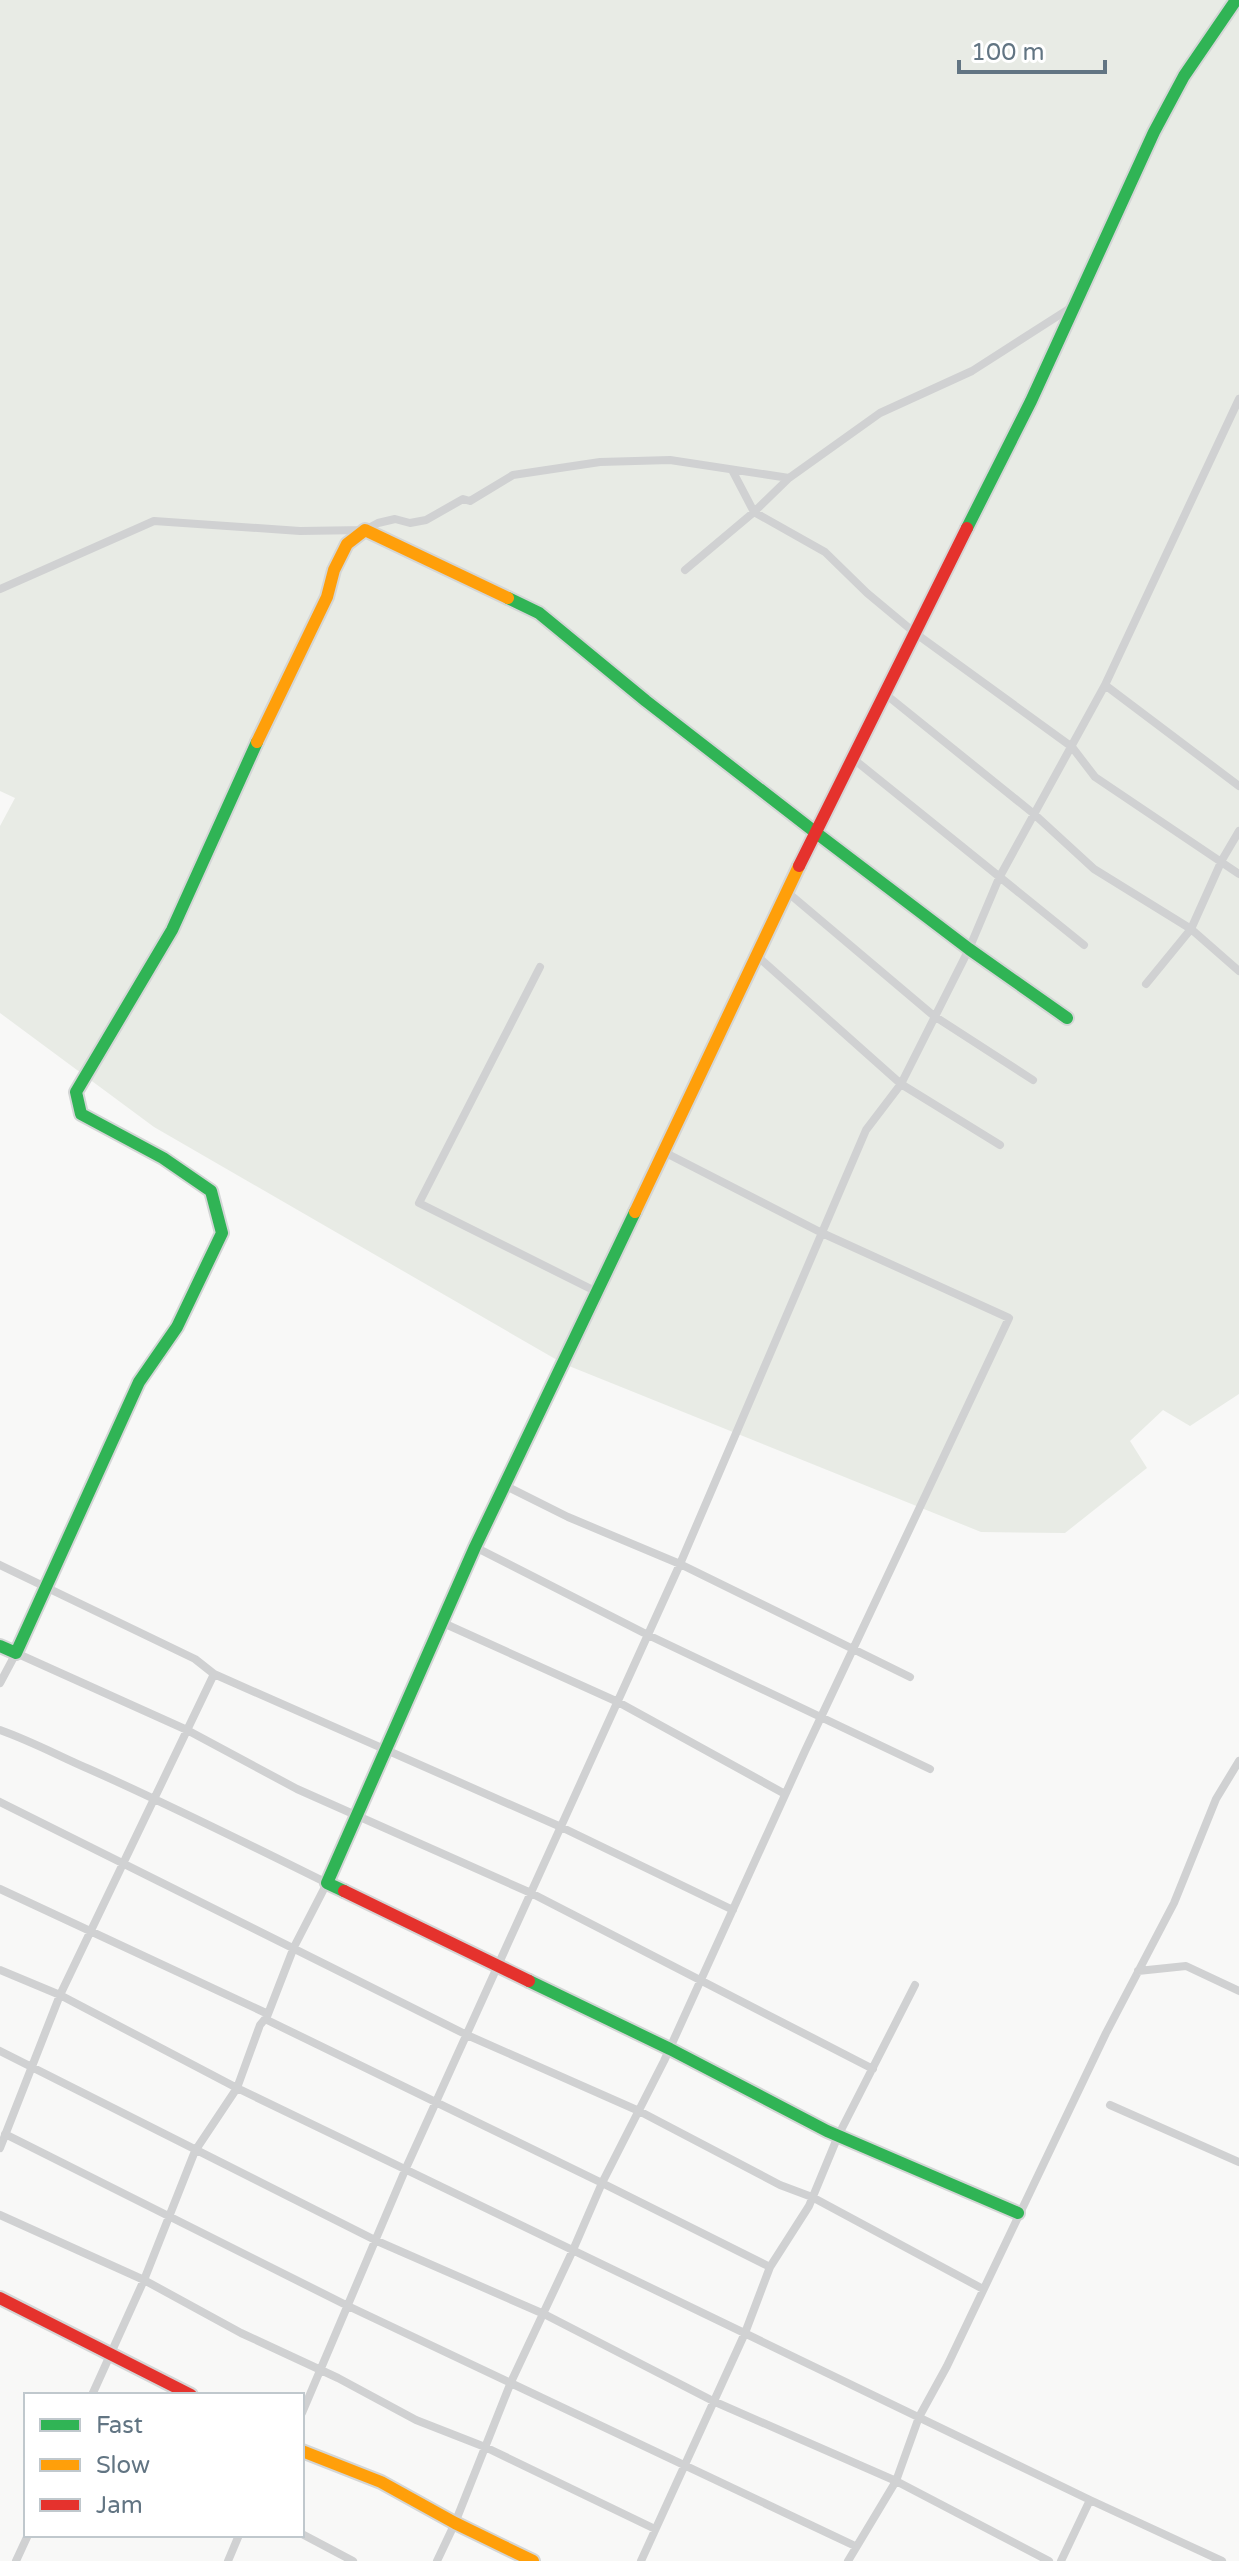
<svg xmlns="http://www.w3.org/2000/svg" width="1239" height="2561" viewBox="0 0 1239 2561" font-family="'Varela Round',sans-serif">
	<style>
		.green { fill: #e8ebe5 }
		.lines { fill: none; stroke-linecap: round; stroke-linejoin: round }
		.fast-casing { stroke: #d4d6d6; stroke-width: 16 }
		.slow-casing { stroke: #d4d6d6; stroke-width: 16 }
		.jam-casing { stroke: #d4d6d6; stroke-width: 16 }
		.street { stroke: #d0d1d2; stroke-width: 8 }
		.fast { stroke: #30b455; stroke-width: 12 }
		.slow { stroke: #ff9f0a; stroke-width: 12 }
		.jam { stroke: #e5322d; stroke-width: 12 }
	</style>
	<rect width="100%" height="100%" fill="#f8f8f7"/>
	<path class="green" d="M0,0H1239V1394L1190,1426L1163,1410L1130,1441L1147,1468L1065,1533L981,1532L564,1364L154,1127L0,1013V826L15,798L0,791Z"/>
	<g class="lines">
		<defs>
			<path id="fast" d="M967,528L1031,401L1154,132L1184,76L1236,0
				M508,598L539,613L646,701L815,832L969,949L1067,1018
				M0,1646L16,1653L139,1382L177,1327L222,1233L211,1191L163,1158L81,1114L76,1092L172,930L257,742
				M344,1891L327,1883L475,1547L635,1212
				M529,1981L670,2049L827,2131L1018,2213"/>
			<path id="slow" d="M257,742L327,597L334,570L347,544L365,530L508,598
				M635,1212L799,866
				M302,2451L381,2482L455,2523L533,2561"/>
			<path id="jam" d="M799,866L967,528
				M344,1891L529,1981
				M0,2298L191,2395"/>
		</defs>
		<use href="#fast" class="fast-casing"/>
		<use href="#slow" class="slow-casing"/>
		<use href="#jam" class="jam-casing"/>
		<path class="street" d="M732,470L754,512L825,552L867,593L915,633L1072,747L1095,777L1239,874
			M685,570L754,512L789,478
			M0,589L154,521L300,531L365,530L378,523L395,519L410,523L426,520L463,499L470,501L513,475L600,462L670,460L789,478L880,413L972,371L1075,305
			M1105,685L1239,786
			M884,693L1034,814L1094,869L1191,929L1239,971
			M851,757L1084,945
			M786,891L934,1016L1033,1080
			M756,955L901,1084L1000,1145
			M540,967L419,1203L595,1291
			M1146,984L1191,929L1222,860L1239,831
			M504,1485L568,1517L680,1564L910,1677
			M475,1547L648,1635L930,1769
			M0,1565L195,1659L214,1674L60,1995L0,2148
			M441,1622L618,1702L785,1794
			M214,1674L561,1827L733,1910
			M0,1683L16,1653L187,1730L297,1789L531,1893L873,2069
			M0,1730C31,1741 59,1756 89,1769C170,1805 248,1844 327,1883L294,1947L268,2014
			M0,1802L467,2035L639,2111L780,2185L812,2197L983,2289
			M0,1889L268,2014L266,2019
			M0,1970L60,1995L237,2088L1090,2500L1222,2561
			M1138,1971L1186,1966L1239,1991
			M0,2051L377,2241L544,2314L713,2401L896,2481L1049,2561
			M1110,2105L1239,2162
			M5,2134L348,2306L855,2546
			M0,2215L144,2280L241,2333L338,2378L416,2420L485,2447L655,2529
			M770,2267L809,2206L838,2136L915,1985
			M92,2395L144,2280L195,2151L237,2088L260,2025L265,2019L602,2183L770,2267L745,2333L641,2561
			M302,2413L406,2168L680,1564L866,1130L901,1084L969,949L999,878L1105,685L1239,399
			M302,2534L353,2561
			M16,2561L28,2535
			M228,2561L239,2535
			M437,2561L455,2523L511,2382L573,2250L602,2183L664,2061L805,1751L1009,1318L822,1233L662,1151
			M848,2561L896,2481L919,2417L947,2366L1106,2033L1174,1903L1216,1799L1239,1761
			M1061,2561L1090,2500"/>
		<use href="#fast" class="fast"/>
		<use href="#slow" class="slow"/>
		<use href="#jam" class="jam"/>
	</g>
	<rect x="24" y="2393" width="280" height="144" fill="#ffffff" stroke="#c0c8cd" stroke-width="2"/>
	<rect x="40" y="2419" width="40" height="12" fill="#30b455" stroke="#c0c8cd" stroke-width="2"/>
	<text x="96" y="2433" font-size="24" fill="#627583">Fast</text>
	<rect x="40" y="2459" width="40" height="12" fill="#ff9f0a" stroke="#c0c8cd" stroke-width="2"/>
	<text x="96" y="2473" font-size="24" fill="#627583">Slow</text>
	<rect x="40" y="2499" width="40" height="12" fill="#e5322d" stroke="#c0c8cd" stroke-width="2"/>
	<text x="96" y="2513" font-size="24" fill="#627583">Jam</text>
	<path d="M959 60v12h146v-12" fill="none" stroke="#627583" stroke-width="4"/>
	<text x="971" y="60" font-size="24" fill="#627583" stroke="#ffffff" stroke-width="6" paint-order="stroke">100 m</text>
</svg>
